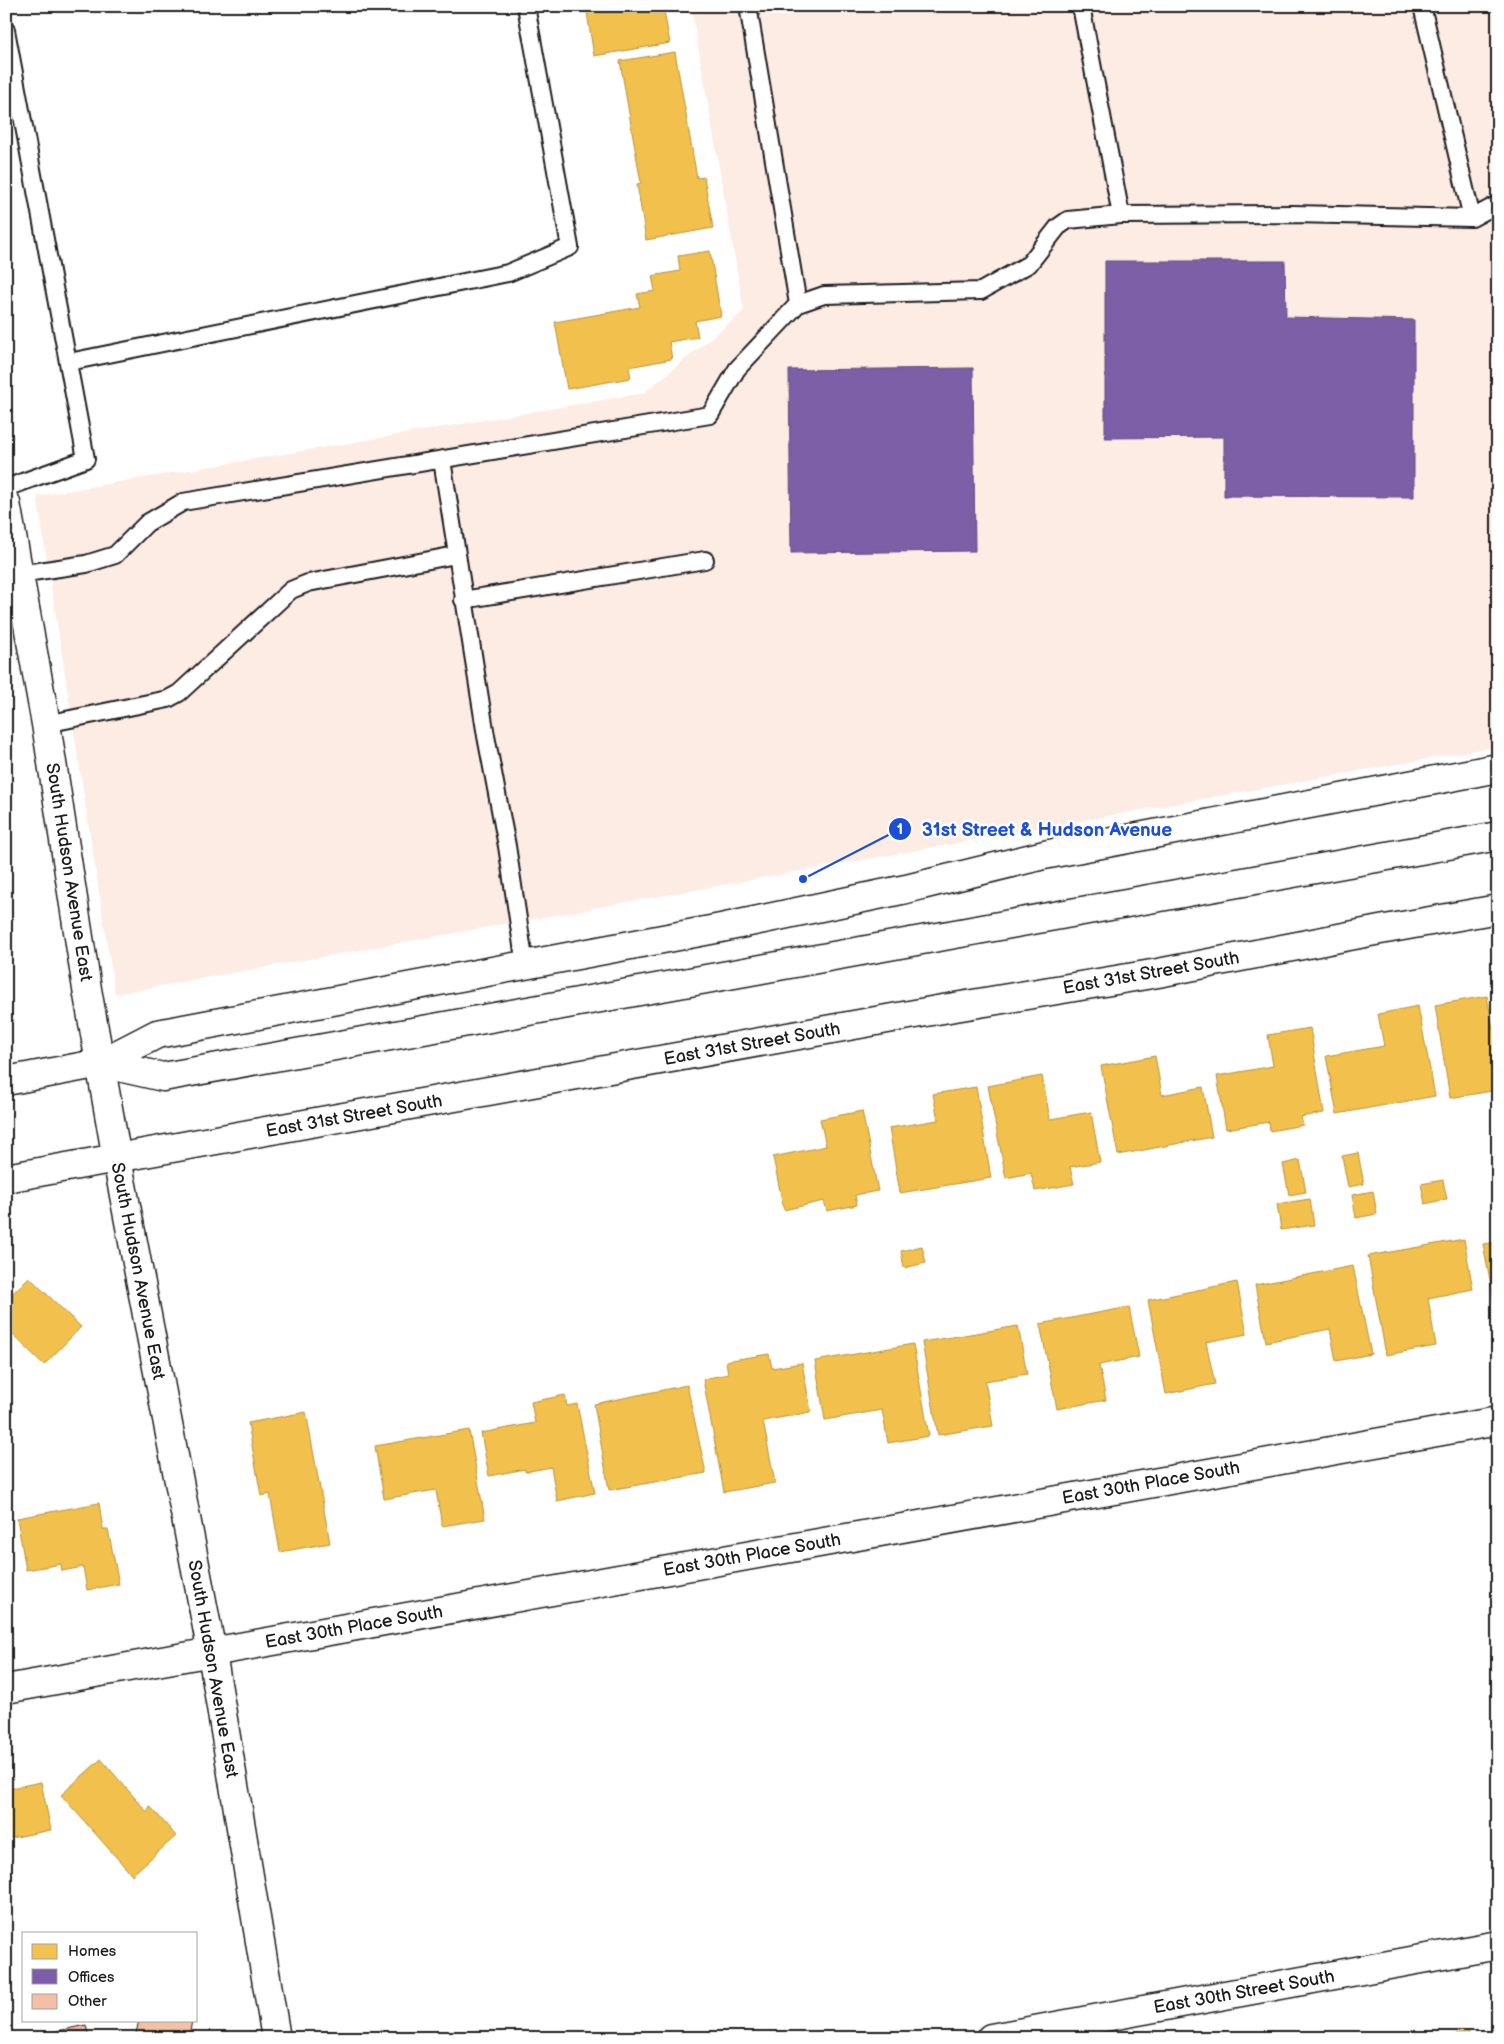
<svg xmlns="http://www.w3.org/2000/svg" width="1504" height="2044" viewBox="0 0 1504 2044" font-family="'Balsamiq Sans',sans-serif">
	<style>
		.built { fill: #fcece4 }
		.homes { fill: #f2c14e; stroke: #b2903f }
		.offices { fill: #7b5ea7; stroke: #5e4a7d }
		.building { fill: #f4c0a5; stroke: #1c1c1c }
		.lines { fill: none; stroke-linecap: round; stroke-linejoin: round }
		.service-casing { stroke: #1c1c1c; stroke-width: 20 }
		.minor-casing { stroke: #1c1c1c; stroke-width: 31 }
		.secondary-casing { stroke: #1c1c1c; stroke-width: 31 }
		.service { stroke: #fff; stroke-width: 16 }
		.minor { stroke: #fff; stroke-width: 28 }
		.secondary { stroke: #fff; stroke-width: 28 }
		.labels { text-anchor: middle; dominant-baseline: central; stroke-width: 5; stroke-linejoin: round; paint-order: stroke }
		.street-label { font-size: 18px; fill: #1c1c1c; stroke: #fff }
		.leader { fill: none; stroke: #1d4ed8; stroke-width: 2 }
		.callout-dot { fill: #1d4ed8; stroke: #fff; stroke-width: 2 }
		.mark-label { font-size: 15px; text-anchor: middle; font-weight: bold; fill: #fff }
		.callout-label { font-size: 19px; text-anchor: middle; font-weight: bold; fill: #1d4ed8; stroke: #fff; stroke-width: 5; stroke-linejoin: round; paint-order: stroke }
	</style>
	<rect width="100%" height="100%" fill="#fff"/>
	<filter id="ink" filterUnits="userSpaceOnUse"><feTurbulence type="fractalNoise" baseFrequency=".02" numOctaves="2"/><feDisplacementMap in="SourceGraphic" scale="10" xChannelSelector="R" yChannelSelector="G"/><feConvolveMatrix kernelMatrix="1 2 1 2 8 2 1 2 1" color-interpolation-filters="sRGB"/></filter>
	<g filter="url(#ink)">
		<path class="built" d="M691,6H1498V746L115,994L37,496L644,393L744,311Z"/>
		<path class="homes" d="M586,6H663L670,43L594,56Z
			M675,52L697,178L704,177L713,228L646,240L637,184L641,183L620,61Z
			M710,251L721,316L695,321L698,337L669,342L672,359L629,367L631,378L567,389L555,322L640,307L637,294L655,291L652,276L680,271L678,256Z
			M1487,996L1495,1038L1498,1037V1090L1450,1098L1435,1005Z
			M1418,1006L1435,1096L1337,1114L1326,1056L1384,1046L1378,1014Z
			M1310,1028L1324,1113L1301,1117L1303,1125L1270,1131L1269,1122L1226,1129L1217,1076L1273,1066L1268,1035Z
			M1155,1056L1162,1095L1203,1087L1212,1137L1118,1155L1101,1066Z
			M1042,1076L1050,1119L1091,1112L1100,1162L1070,1167L1074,1184L1035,1191L1031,1173L1006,1178L988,1086Z
			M976,1087L991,1178L900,1193L889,1128L938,1120L933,1094Z
			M862,1111L878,1191L855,1195L857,1205L827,1211L824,1201L784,1210L773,1157L826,1146L820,1119Z
			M1358,1153L1364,1184L1348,1187L1342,1156Z
			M1300,1160L1306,1192L1289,1195L1283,1164Z
			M1443,1180L1447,1199L1425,1204L1421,1184Z
			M1373,1191L1377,1214L1356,1218L1352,1195Z
			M1310,1199L1314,1225L1281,1230L1277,1204Z
			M1464,1239L1473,1289L1428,1298L1436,1346L1386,1355L1368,1256Z
			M1498,1242V1321L1483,1244Z
			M922,1246L926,1263L904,1268L901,1251Z
			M1353,1266L1371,1354L1336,1361L1330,1329L1266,1342L1255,1285Z
			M29,1277L81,1327L44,1365L6,1328V1300Z
			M1237,1282L1247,1334L1206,1342L1215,1384L1166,1394L1148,1300Z
			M1129,1307L1139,1357L1099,1365L1106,1400L1057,1409L1040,1324Z
			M1018,1326L1027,1374L985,1381L993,1426L938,1435L922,1342Z
			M913,1344L929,1436L888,1443L882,1410L825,1420L815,1361Z
			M769,1354L772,1368L802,1363L811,1412L763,1421L775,1483L724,1492L703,1379L728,1374L726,1361Z
			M687,1385L706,1473L609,1490L594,1404Z
			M565,1395L567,1406L577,1404L595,1493L557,1501L551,1467L525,1472V1469L489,1476L481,1433L535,1423L531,1402Z
			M306,1412L330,1543L280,1552L270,1494L261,1496L248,1423Z
			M469,1430L485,1519L442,1526L436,1490L384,1499L375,1446Z
			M99,1503L103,1529H108L119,1584L87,1590L83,1567L62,1571L61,1564L26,1570L17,1518Z
			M101,1759L147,1812L150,1806L176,1836L132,1875L61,1795Z
			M41,1782L51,1830L6,1839V1789Z
			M1468,2032L1469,2038H1440Z"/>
		<path class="offices" d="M1105,261H1285L1286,317L1414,320V497L1224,496V437L1105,438Z
			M973,368L975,551L791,553L789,370Z"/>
		<path class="building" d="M139,2020H192L189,2038H135Z
			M86,2025L89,2038H34L33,2036Z"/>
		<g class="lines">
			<defs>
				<path id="service" d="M748,6L798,304
					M1081,6L1121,215
					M1422,6L1472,218
					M6,30L86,459L6,488
					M69,362L508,273L570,247L526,6
					M442,460L486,736L507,846L525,965
					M19,574L86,564L115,555L147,523L183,502L710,415L737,369L798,304L824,295L981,291L1029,264L1058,227L1068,220L1121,215L1293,214L1472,218L1498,204
					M463,600L705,560
					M46,724L168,699L179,693L291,590L308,583L456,555"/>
				<path id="minor" d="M6,503L46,724L87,989L117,1159L212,1653L276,2038
					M6,1178L937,1010L1158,973L1380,930L1498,909
					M6,1689L1498,1421
					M991,2038L1498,1945"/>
				<path id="secondary" d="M101,1063L163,1077L1498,836
					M6,1081L101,1063L157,1034L721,928L906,889L1044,855L1498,768"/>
			</defs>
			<use href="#service" class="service-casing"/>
			<use href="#minor" class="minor-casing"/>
			<use href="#secondary" class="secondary-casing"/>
			<use href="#service" class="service"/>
			<use href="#minor" class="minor"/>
			<use href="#secondary" class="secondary"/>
		</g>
	</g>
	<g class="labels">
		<g class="street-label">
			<text transform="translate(69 872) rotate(81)">South Hudson Avenue East</text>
			<text transform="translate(1151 973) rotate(-10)">East 31st Street South</text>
			<text transform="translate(752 1044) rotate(-10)">East 31st Street South</text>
			<text transform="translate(354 1116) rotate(-10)">East 31st Street South</text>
			<text transform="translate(138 1271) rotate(79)">South Hudson Avenue East</text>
			<text transform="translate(1151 1483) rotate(-10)">East 30th Place South</text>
			<text transform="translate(752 1555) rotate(-10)">East 30th Place South</text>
			<text transform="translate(354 1627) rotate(-10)">East 30th Place South</text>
			<text transform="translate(213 1669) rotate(80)">South Hudson Avenue East</text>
			<text transform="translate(1244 1992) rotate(-10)">East 30th Street South</text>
		</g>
	</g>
	<path class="leader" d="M803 879L900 829"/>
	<g class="callout-dot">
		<circle cx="803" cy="879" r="5"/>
		<circle cx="900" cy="829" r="12"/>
	</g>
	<g class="mark-label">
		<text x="900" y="834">1</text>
	</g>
	<g class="callout-label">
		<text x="1047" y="836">31st Street &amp; Hudson Avenue</text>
	</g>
	<rect width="1504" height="2044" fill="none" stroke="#fff" stroke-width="25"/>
	<rect x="12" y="12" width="1479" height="2019" fill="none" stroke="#1c1c1c" stroke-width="2" filter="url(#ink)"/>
	<rect x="22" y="1932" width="175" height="90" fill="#ffffff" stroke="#a4a4a4"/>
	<rect x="32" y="1944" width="25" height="15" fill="#f2c14e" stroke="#a4a4a4"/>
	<text x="68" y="1956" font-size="15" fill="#1c1c1c">Homes</text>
	<rect x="32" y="1969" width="25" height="15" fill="#7b5ea7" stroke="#a4a4a4"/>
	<text x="68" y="1982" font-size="15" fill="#1c1c1c">Offices</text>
	<rect x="32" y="1994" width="25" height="15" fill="#f4c0a5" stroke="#a4a4a4"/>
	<text x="68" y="2006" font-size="15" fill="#1c1c1c">Other</text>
</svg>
